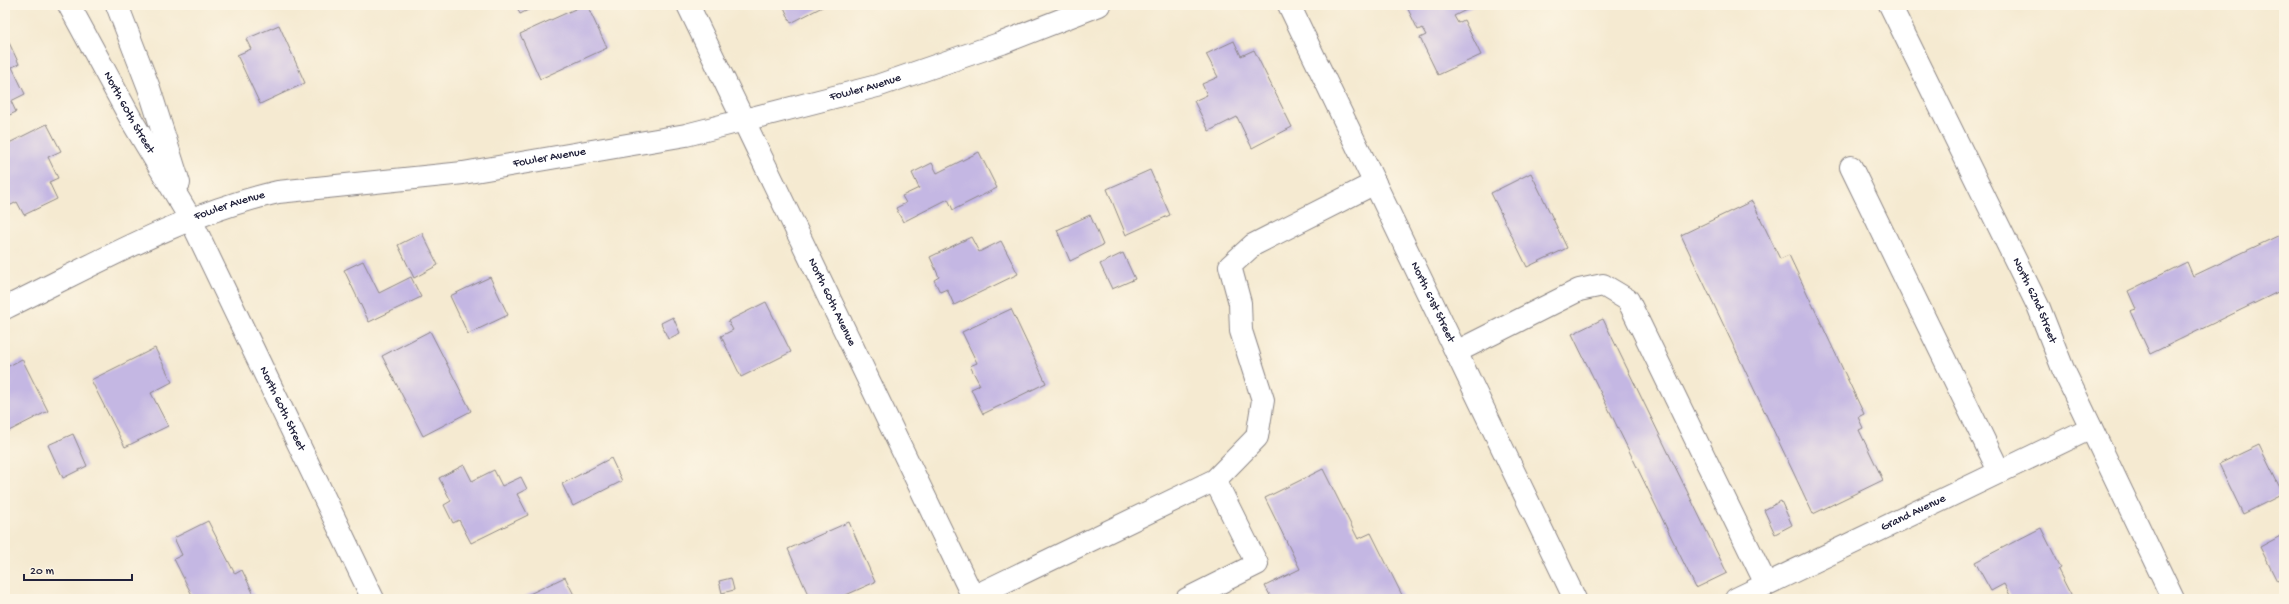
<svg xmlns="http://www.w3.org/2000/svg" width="2289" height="604" viewBox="0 0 2289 604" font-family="'Gochi Hand',sans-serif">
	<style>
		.building { fill: #c4b7e3 }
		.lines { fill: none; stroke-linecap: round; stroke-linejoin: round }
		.lane-casing { stroke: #8c8686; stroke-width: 24 }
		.street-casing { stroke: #8c8686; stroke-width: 24 }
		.secondary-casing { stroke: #8c8686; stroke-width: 24 }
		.lane { stroke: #fff; stroke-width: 22 }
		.street { stroke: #fff; stroke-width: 22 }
		.secondary { stroke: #fff; stroke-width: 22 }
		.labels { text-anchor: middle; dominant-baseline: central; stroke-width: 4; stroke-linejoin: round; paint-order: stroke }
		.street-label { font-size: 12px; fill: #22223b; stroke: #fcf5e5 }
	</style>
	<rect width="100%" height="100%" fill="#fcf5e5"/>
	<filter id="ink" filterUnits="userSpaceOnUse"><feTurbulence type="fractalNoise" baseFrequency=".025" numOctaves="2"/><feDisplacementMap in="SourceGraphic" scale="8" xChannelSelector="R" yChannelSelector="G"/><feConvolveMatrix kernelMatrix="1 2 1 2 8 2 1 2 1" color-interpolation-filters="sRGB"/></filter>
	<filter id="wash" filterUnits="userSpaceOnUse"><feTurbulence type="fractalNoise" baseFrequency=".012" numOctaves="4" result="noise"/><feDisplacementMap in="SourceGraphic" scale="16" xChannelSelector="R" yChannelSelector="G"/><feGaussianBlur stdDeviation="0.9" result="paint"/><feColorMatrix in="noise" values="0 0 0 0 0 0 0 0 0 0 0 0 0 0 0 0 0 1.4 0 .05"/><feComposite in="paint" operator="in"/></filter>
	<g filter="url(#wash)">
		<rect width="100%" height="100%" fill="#f5ead1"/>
		<g id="blocks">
			<path class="building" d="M516,5H538L520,14Z
				M584,5H587L607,48L540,79L520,34Z
				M783,5H826L791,23Z
				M1406,5H1476L1454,16L1458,23L1464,20L1481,55L1438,75L1420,38L1426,35L1422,28L1418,30Z
				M279,25L305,83L260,104L237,55L251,49L246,39Z
				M5,34L19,64L12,67L25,94L11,101L16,112L5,117Z
				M1234,41L1241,56L1254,50L1292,127L1252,148L1237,117L1209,131L1194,101L1207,95L1202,84L1218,77L1206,54Z
				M47,124L61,151L48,157L58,178L49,182L57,199L24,215L17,202L5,208V145Z
				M979,152L997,188L953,210L948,199L903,222L896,208L906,203L902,196L919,188L912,173L932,163L937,173Z
				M1150,170L1170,215L1126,235L1107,189Z
				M1531,173L1567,248L1527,267L1491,193Z
				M1752,201L1780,259L1789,255L1864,414L1858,417L1863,428L1859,430L1883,480L1813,514L1681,235Z
				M1090,215L1103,245L1070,261L1057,230Z
				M422,233L438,265L414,278L398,245Z
				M2284,233V289L2150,354L2130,311L2136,309L2128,291L2187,262L2193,276Z
				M971,237L979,252L1001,241L1018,274L954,305L947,289L940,292L934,280L939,277L930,257Z
				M1123,253L1135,279L1112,289L1100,264Z
				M363,261L379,293L411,277L421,297L369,322L344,270Z
				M490,277L508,315L468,334L450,296Z
				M766,302L791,352L741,377L721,336L733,330L728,321Z
				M1011,309L1046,383L983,414L971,389L980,385L970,366L977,363L962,332Z
				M673,317L680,333L668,339L661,323Z
				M1603,319L1727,573L1696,588L1572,334Z
				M430,331L471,411L423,436L382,356Z
				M155,348L172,382L151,393L168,426L125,447L91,380Z
				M22,359L48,411L5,433V368Z
				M73,434L87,466L63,478L48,445Z
				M2259,445L2283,494L2243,514L2219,464Z
				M611,458L622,481L573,506L562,484Z
				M464,465L472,481L494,470L502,486L521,477L527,489L517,494L528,515L471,543L459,520L453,523L444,505L451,501L439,478Z
				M1323,469L1358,539L1371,533L1404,599H1272L1265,586L1300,569L1265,498Z
				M1781,501L1792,525L1775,534L1764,510Z
				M208,521L235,574L242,570L256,599H194L174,559L182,555L174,538Z
				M849,522L875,582L837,599H810L788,549Z
				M2041,528L2061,568L2058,570L2073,599H2012L2004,584L1991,591L1975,562Z
				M2284,534V578L2277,581L2260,547Z
				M565,577L576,599H519Z
				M731,578L734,590L722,593L719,581Z"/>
		</g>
	</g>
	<g filter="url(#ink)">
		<use href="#blocks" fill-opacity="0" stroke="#8c8686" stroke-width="1"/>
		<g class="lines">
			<defs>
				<path id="lane" d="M1851,167L1999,471
					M1456,352L1579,290L1603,285L1628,300L1766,584
					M973,597L1215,480
					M1187,599L1257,564L1215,480L1257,437L1263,400L1241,331L1240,303L1230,266L1253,245L1375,183"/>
				<g id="street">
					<path id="s1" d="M688,5L974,599"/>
					<path id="s2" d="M1289,5L1575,599"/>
					<path id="s3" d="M1890,5L2039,308L2063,369L2173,599"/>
					<path id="s4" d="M5,308C94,265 181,214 278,192L463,173L686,135L877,86L1002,43L1099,5"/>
					<path id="s5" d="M1736,599L2091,428"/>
				</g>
				<g id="secondary">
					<path id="s6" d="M69,5L132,121L190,218L373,599"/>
					<path d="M117,5L149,88L179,183"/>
				</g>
			</defs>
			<use href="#lane" class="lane-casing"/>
			<use href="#street" class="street-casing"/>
			<use href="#secondary" class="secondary-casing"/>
			<use href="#lane" class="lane"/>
			<use href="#street" class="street"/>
			<use href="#secondary" class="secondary"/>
		</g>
	</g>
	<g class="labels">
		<g class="street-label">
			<text stroke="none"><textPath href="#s4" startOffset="895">Fowler Avenue</textPath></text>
			<text stroke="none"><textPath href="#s6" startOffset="123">North 60th Street</textPath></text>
			<text stroke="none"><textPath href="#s4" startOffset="571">Fowler Avenue</textPath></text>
			<text stroke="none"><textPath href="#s4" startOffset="247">Fowler Avenue</textPath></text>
			<text stroke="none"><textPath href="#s3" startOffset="329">North 62nd Street</textPath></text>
			<text stroke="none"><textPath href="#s1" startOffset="330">North 60th Avenue</textPath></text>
			<text stroke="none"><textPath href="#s2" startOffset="330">North 61st Street</textPath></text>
			<text stroke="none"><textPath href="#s6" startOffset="457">North 60th Street</textPath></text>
			<text stroke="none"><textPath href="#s5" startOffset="197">Grand Avenue</textPath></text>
		</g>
	</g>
	<rect width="2289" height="604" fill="none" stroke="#fcf5e5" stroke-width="20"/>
	<path d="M24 574v6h108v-6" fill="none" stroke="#22223b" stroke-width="2"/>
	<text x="30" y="574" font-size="12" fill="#22223b" stroke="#fcf5e5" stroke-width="3" paint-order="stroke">20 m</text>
</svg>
